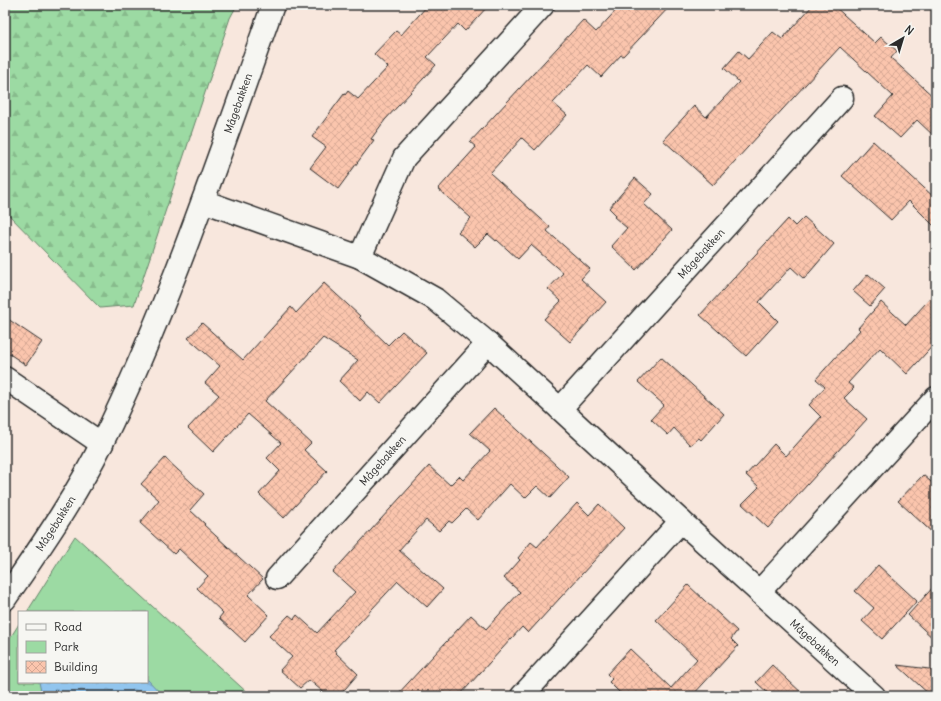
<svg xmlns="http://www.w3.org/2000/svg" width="941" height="701" viewBox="0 0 941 701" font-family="Delius,sans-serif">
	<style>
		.green { fill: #9cdaa3; stroke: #648267 }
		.forest { fill: url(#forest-firs); stroke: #648267 }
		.water { fill: url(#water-ripples); stroke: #6887a0 }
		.building { fill: url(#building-cross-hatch); stroke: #2b2b2b }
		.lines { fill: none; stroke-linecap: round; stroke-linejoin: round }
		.street-casing { stroke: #2b2b2b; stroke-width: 25 }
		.secondary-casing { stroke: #2b2b2b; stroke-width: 25 }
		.street { stroke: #f6f6f2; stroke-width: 22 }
		.secondary { stroke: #f6f6f2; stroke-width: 22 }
		.labels { text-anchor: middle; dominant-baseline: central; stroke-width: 3; stroke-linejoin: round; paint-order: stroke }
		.street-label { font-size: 11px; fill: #2b2b2b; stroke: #f6f6f2 }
	</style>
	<defs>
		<pattern id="forest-firs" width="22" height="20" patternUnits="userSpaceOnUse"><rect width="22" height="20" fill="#9cdaa3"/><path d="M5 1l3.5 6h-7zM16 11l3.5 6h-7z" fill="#87bb8c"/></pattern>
		<pattern id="water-ripples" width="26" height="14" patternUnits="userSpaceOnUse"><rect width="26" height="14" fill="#91c5ee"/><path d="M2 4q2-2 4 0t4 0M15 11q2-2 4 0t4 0" fill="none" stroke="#7da9cc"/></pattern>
		<pattern id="building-cross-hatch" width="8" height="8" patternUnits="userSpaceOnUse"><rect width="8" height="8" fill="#fbc5ad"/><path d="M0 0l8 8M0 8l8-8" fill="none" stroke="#d7a995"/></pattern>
	</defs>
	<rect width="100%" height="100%" fill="#f8e7dd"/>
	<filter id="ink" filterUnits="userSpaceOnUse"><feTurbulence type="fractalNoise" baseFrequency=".025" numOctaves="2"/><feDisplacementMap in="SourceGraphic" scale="8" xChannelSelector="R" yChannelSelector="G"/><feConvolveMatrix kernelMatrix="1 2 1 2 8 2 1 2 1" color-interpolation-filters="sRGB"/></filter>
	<g filter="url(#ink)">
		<path class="green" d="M75,536L251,696H5V646L19,624V682H147V612H27Z"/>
		<path class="forest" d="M8,5H237L230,18L134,305L100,308L5,211V10Z"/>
		<path class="water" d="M147,679L163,696H42L39,682H147Z"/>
		<path class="building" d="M428,5H489L465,31L458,24L427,57L436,65L385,120L371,139L374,140L338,189L310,168L326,147L312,137L344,94L345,95L348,91L358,99L388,67L374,54L396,31L401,35Z
			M621,5H671L623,56L621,55L601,77L588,65L553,103L567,115L535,150L522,138L490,173L550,227L547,231L590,269L581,279L606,302L570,342L544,319L561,301L548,289L563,273L531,245L518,259L497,240L496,241L488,234L475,247L458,232L471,218L438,189L476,147L470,142L583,20L596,32Z
			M813,5H833L875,43L881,37L897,51L891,58L936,99V138L917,120L900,138L875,116L893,96L840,47L713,185L663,140L694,106L706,117L739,82L724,68L739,51L748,59L773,32L782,39Z
			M873,141L936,199V228L909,201L891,220L842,176Z
			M635,178L653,194L644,204L672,230L636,270L611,246L627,228L614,217L616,215L609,208Z
			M804,217L834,244L804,279L791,267L759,302L778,321L746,356L700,315L788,219L795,226Z
			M868,274L885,289L870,306L853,291Z
			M324,283L360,316L359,317L388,345L402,331L427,353L380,403L368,392L360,401L339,381L358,360L323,338L265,401L311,443L304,450L327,471L284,518L259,494L280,471L267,458L281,443L248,414L213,452L188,428L219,395L205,383L220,366L188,338L202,323L243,360L291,307L296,313Z
			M936,292V342L907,374L880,348L848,383L854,388L844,398L867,419L768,528L742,504L759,487L746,475L774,444L786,456L821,417L809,405L825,387L816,379L860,330L858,328L881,302L906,325Z
			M5,317L42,342L26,365L5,351Z
			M661,357L724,414L701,440L699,438L690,445L674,428L668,435L651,419L664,405L638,382Z
			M494,408L569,477L550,498L537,486L525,498L510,484L478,520L466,509L452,523L449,521L439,531L426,520L399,550L443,589L427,607L398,581L334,650L337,652L336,653L358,674L339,696H328L309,680L300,688L280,670L292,657L269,636L289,615L294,619L297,615L317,633L355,592L333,572L429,466L450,485L459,476L463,480L490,451L470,433Z
			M165,458L204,494L190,510L205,524L204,525L263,579L248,595L269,615L245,642L219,618L223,613L197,588L208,576L179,549L174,554L140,523L159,500L141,484Z
			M923,475L936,486V536L898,501Z
			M577,503L589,515L599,504L624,528L528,633L522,627L459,696H396L471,615L486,629L520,592L504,578L520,560L518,558L531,542L537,547Z
			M878,565L917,601L882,639L862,621L874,608L855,591Z
			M936,584V641L908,615Z
			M688,585L737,631L731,639L738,646L692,696H623L609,682L612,679L607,674L630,649L671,688L697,659L656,620Z
			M772,665L805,696H771L756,682Z
			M897,665L929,669L936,675V696H931Z"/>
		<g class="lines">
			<defs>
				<g id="street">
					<path id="s1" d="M203,201L360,257L435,299L488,343L560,409L681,521L874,696"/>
					<path d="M360,257L404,158L543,5"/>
					<path d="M5,378L102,444"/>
					<path id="s2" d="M560,409L842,98"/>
					<path id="s3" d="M277,578L488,343"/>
					<path d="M759,592L936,398"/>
					<path d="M522,696L681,521"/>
				</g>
				<g id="secondary">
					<path id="s4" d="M5,599C39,549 75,498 102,443C171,302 220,152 273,5"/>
				</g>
			</defs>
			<use href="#street" class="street-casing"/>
			<use href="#secondary" class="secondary-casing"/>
			<use href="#street" class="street"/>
			<use href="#secondary" class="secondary"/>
		</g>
	</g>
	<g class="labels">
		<g class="street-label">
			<text stroke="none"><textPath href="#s4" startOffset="550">Mågebakken</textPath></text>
			<text stroke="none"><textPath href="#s2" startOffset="210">Mågebakken</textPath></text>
			<text stroke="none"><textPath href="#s3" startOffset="158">Mågebakken</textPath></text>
			<text stroke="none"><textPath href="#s4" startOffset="91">Mågebakken</textPath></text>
			<text stroke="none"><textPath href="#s1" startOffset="765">Mågebakken</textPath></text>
		</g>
	</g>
	<rect width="941" height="701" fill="none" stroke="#f6f6f2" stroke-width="20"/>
	<rect x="10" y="10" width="921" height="681" fill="none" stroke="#2b2b2b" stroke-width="1.5" filter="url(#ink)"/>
	<rect x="18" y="611" width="130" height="72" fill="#f6f6f2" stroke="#a5a5a2"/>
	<rect x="26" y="624" width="20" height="6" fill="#f6f6f2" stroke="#a5a5a2"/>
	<text x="54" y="631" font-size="12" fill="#2b2b2b">Road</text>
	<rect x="26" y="641" width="20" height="12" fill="#9cdaa3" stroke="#a5a5a2"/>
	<text x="54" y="651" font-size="12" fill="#2b2b2b">Park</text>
	<rect x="26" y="661" width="20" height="12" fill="url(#building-cross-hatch)" stroke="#a5a5a2"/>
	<text x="54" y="671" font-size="12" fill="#2b2b2b">Building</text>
	<g transform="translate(903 38) rotate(38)" stroke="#f6f6f2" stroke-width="3" paint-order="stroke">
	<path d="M0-3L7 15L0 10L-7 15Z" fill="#2b2b2b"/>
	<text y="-6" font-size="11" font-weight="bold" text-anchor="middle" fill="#2b2b2b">N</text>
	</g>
</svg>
